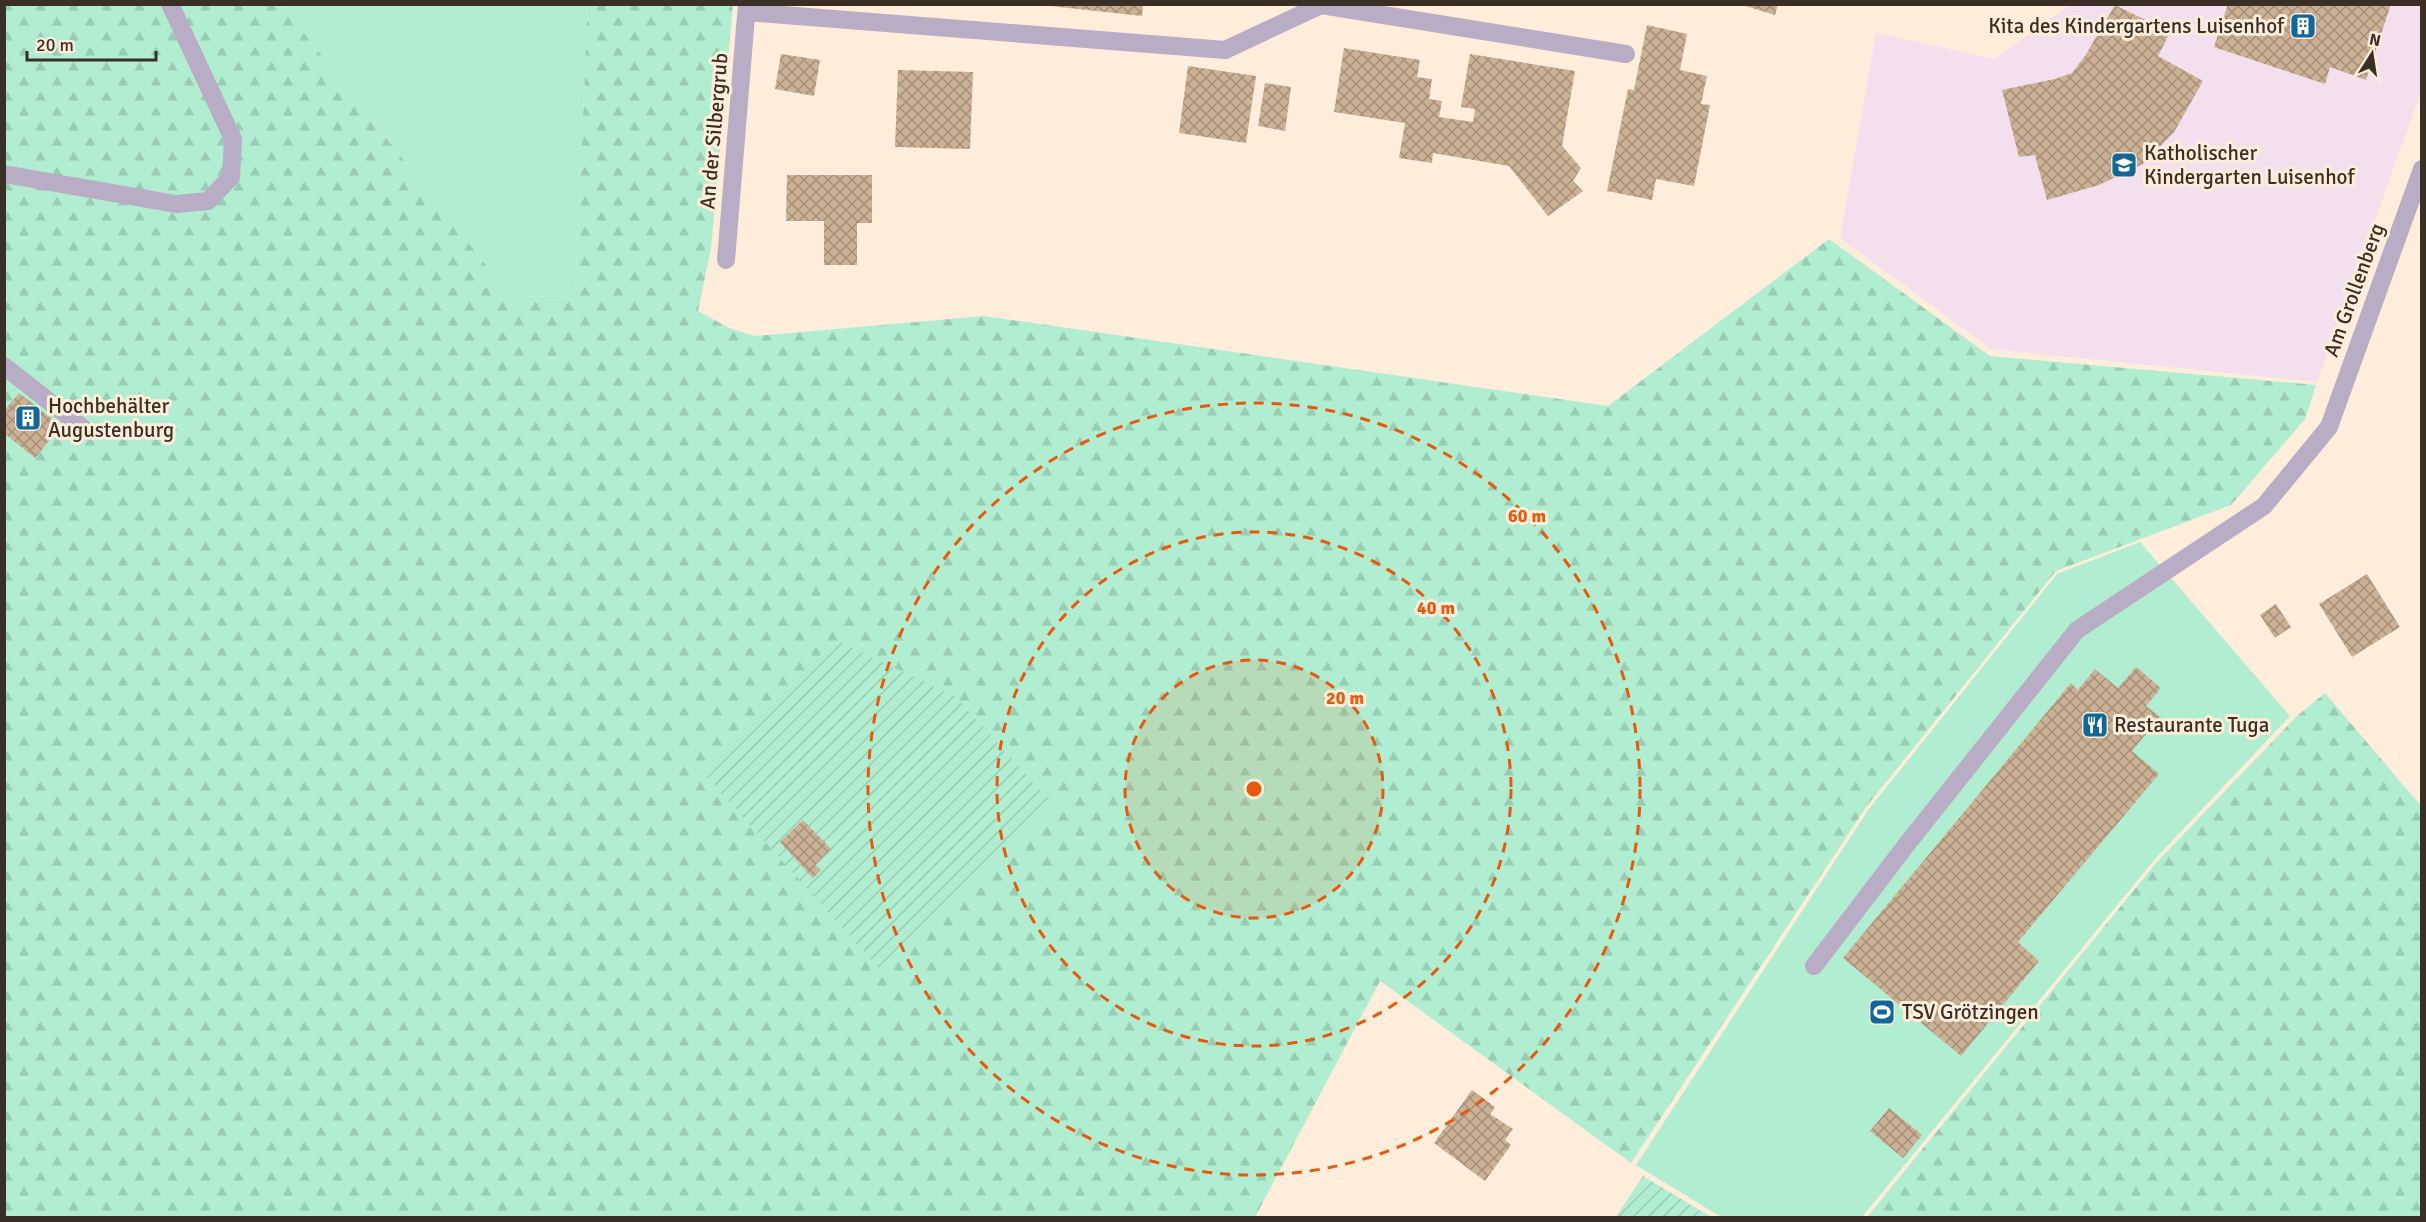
<svg xmlns="http://www.w3.org/2000/svg" width="2426" height="1222" viewBox="0 0 2426 1222" font-family="Signika,sans-serif">
	<style>
		.education { fill: #f3dfee }
		.green { fill: #b0edd1 }
		.forest { fill: url(#forest-firs) }
		.garden { fill: url(#garden-furrows) }
		.building { fill: url(#building-cross-hatch) }
		.lines { fill: none; stroke-linecap: round; stroke-linejoin: round }
		.service { stroke: #b9acc5; stroke-width: 18 }
		.minor { stroke: #b9acc5; stroke-width: 18 }
		.ring { fill: none; stroke: #e8590c; stroke-width: 3; stroke-dasharray: 10 8 }
		.labels { text-anchor: middle; dominant-baseline: central; stroke-width: 6; stroke-linejoin: round; paint-order: stroke }
		.poi-label { font-size: 21px; fill: #3a2f24; stroke: #feeddb; text-anchor: start }
		.street-label { font-size: 21px; fill: #3a2f24; stroke: #feeddb }
		.centre { fill: #e8590c; stroke: #feeddb; stroke-width: 3 }
		.ring-label { font-size: 18px; text-anchor: middle; font-weight: bold; fill: #e8590c; stroke: #feeddb; stroke-width: 6; stroke-linejoin: round; paint-order: stroke }
	</style>
	<defs>
		<pattern id="forest-firs" width="22" height="20" patternUnits="userSpaceOnUse" patternTransform="scale(1.5)"><rect width="22" height="20" fill="#b0edd1"/><path d="M5 1l3.5 6h-7zM16 11l3.5 6h-7z" fill="#98ccb3"/></pattern>
		<pattern id="garden-furrows" width="10" height="10" patternUnits="userSpaceOnUse" patternTransform="scale(1.5)"><rect width="10" height="10" fill="#b0edd1"/><path d="M-1 1l2-2M0 10L10 0M9 11l2-2" fill="none" stroke="#98ccb3"/></pattern>
		<pattern id="building-cross-hatch" width="8" height="8" patternUnits="userSpaceOnUse" patternTransform="scale(1.5)"><rect width="8" height="8" fill="#cbb195"/><path d="M0 0l8 8M0 8l8-8" fill="none" stroke="#a69079"/></pattern>
	</defs>
	<rect width="100%" height="100%" fill="#feeddb"/>
	<path class="education" d="M2070,5H2421V92L2317,382L1991,349L1840,238L1876,33L1995,59Z"/>
	<path class="green" d="M282,5H588L575,296L511,297Z
		M2140,542L2290,716L2154,860L1862,1217H1721L1636,1165L1869,809L2057,574Z"/>
	<path class="forest" d="M733,4L711,249L698,311L729,328L755,336L984,316L1608,406L1829,239L1990,356L2316,385L2305,419L2231,505L2056,571L1866,807L1631,1163L1380,981L1255,1217L5,1218V5H282L511,297L575,296L588,5Z
		M2325,693L2421,806V1217H1867L2156,863L2297,716Z"/>
	<path class="garden" d="M838,641L956,697L1053,805L881,971L707,777Z
		M1643,1176L1711,1217H1616Z"/>
	<path class="building" d="M1032,4H1143L1142,16Z
		M1739,4H1778L1775,15Z
		M2228,4H2391L2366,80L2330,67L2325,84L2214,47Z
		M2115,5L2170,32L2158,56L2203,81L2174,132L2143,164L2099,185L2047,200L2035,155L2019,157L2002,90L2055,79L2072,73L2085,56Z
		M1647,25L1687,34L1680,70L1707,76L1701,104L1710,105L1694,186L1656,179L1652,200L1607,191L1628,89L1634,90Z
		M1344,48L1420,60L1417,77L1432,79L1429,99L1442,101L1439,117L1473,122L1475,109L1461,107L1470,54L1575,71L1562,146L1581,168L1573,181L1583,191L1548,216L1509,166L1433,153L1432,163L1399,158L1405,123L1334,112Z
		M781,54L820,60L814,96L775,89Z
		M1188,66L1256,76L1246,143L1179,133Z
		M898,70L973,72L970,149L895,147Z
		M1265,83L1291,87L1285,131L1258,126Z
		M787,175H872V223H857V265H824V221H786Z
		M19,393L61,426L35,458L4,433V411Z
		M2367,574L2400,627L2352,657L2319,604Z
		M2276,604L2291,627L2275,638L2260,615Z
		M2136,667L2161,688L2146,706L2160,717L2132,751L2159,774L2018,942L2039,961L1961,1056L1843,958L2071,683L2078,690L2095,669L2118,688Z
		M803,820L831,849L815,865L821,870L813,878L780,842Z
		M1472,1090L1495,1107L1490,1114L1513,1129L1505,1140L1511,1145L1485,1181L1434,1143Z
		M1889,1108L1922,1135L1903,1158L1870,1131Z"/>
	<g class="lines">
		<path class="service" d="M4,174L176,204L208,201L231,177L233,139L170,4
			M4,366L83,428
			M1814,966L1907,844L2077,630L2264,506L2329,427"/>
		<path class="minor" d="M747,12L1225,50L1321,5L1626,54
			M726,260L747,4
			M2329,427L2422,169"/>
	</g>
	<circle cx="1254" cy="789" r="129" fill="#e8590c" fill-opacity=".12"/>
	<g class="ring">
		<circle cx="1254" cy="789" r="129"/>
		<circle cx="1254" cy="789" r="257"/>
		<circle cx="1254" cy="789" r="386"/>
	</g>
	<defs>
		<symbol id="building-square" viewBox="-11 -11 22 22"><rect x="-9" y="-9" width="18" height="18" rx="4" fill="#136798" stroke="#feeddb"/><path d="M-4-6H4V6H1V3H-1V6H-4ZM-2.5-4.3h1.7v1.8h-1.7ZM.8-4.3h1.7v1.8H.8ZM-2.5-1h1.7V.8h-1.7ZM.8-1h1.7V.8H.8Z" fill="#fff"/></symbol>
		<symbol id="school-square" viewBox="-11 -11 22 22"><rect x="-9" y="-9" width="18" height="18" rx="4" fill="#136798" stroke="#feeddb"/><path d="M0-5L7-2L0 1L-7-2ZM-4 1L0 2.5L4 1V4Q0 6-4 4Z" fill="#fff"/></symbol>
		<symbol id="restaurant-square" viewBox="-11 -11 22 22"><rect x="-9" y="-9" width="18" height="18" rx="4" fill="#136798" stroke="#feeddb"/><path d="M-5-6h1v4h1v-4h1v4h1v-4h1v5L-1.5 .5V6h-2V.5L-5-1ZM5-6V6H3V1.5H1.5Q1.5-4 5-6Z" fill="#fff"/></symbol>
		<symbol id="stadium-square" viewBox="-11 -11 22 22"><rect x="-9" y="-9" width="18" height="18" rx="4" fill="#136798" stroke="#feeddb"/><path d="M0-5a6.5 5 0 1 0 0 10a6.5 5 0 1 0 0-10ZM-3.5-1.8h7v3.6h-7Z" fill="#fff"/></symbol>
	</defs>
	<g fill-rule="evenodd">
		<use href="#building-square" x="2288" y="11" width="30" height="30"/>
		<use href="#school-square" x="2109" y="150" width="30" height="30"/>
		<use href="#building-square" x="13" y="403" width="30" height="30"/>
		<use href="#restaurant-square" x="2080" y="710" width="30" height="30"/>
		<use href="#stadium-square" x="1867" y="997" width="30" height="30"/>
	</g>
	<g class="labels">
		<g class="poi-label">
			<text x="2284" y="26" text-anchor="end">Kita des Kindergartens Luisenhof</text>
			<text x="2144" y="153">Katholischer<tspan x="2144" dy="24">Kindergarten Luisenhof</tspan></text>
			<text x="48" y="406">Hochbehälter<tspan x="48" dy="24">Augustenburg</tspan></text>
			<text x="2114" y="725">Restaurante Tuga</text>
			<text x="1902" y="1012">TSV Grötzingen</text>
		</g>
		<g class="street-label">
			<text transform="translate(714 131) rotate(-85)">An der Silbergrub</text>
			<text transform="translate(2354 290) rotate(-70)">Am Grollenberg</text>
		</g>
	</g>
	<circle cx="1254" cy="789" r="9" class="centre"/>
	<g class="ring-label">
		<text x="1527" y="522">60 m</text>
		<text x="1436" y="614">40 m</text>
		<text x="1345" y="704">20 m</text>
	</g>
	<rect width="2426" height="1222" fill="none" stroke="#3a2f24" stroke-width="12"/>
	<g transform="translate(2372 54) rotate(12)" stroke="#feeddb" stroke-width="4.5" paint-order="stroke">
	<path d="M0-4.5L10 22L0 15L-10 22Z" fill="#3a2f24"/>
	<text y="-9" font-size="16" font-weight="bold" text-anchor="middle" fill="#3a2f24">N</text>
	</g>
	<path d="M27 51v9h129v-9" fill="none" stroke="#3a2f24" stroke-width="3"/>
	<text x="36" y="51" font-size="18" fill="#3a2f24" stroke="#feeddb" stroke-width="4.5" paint-order="stroke">20 m</text>
</svg>
